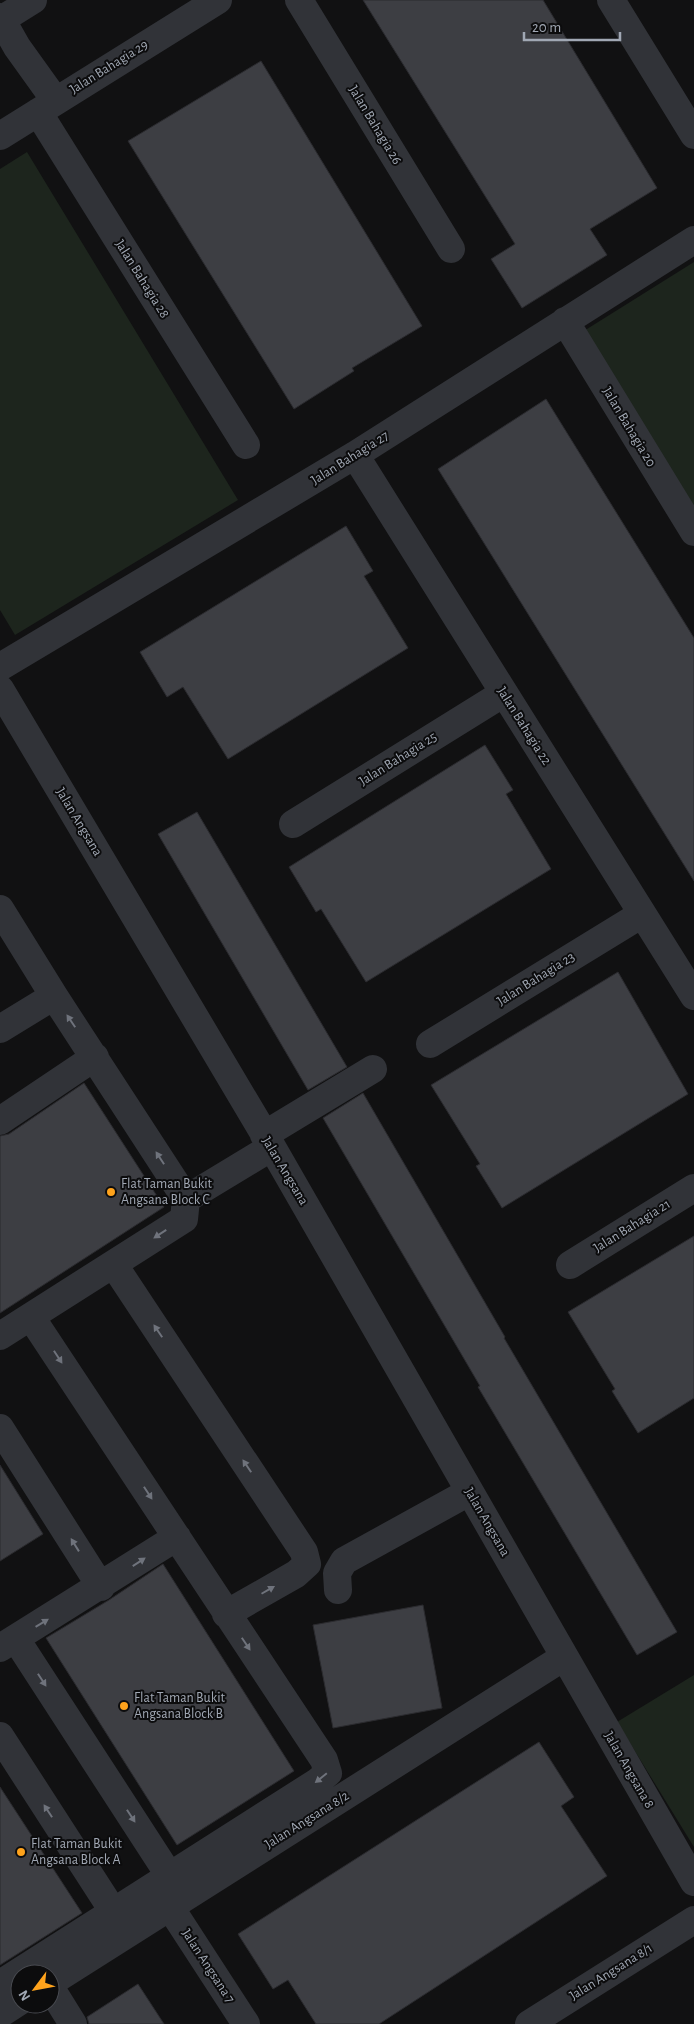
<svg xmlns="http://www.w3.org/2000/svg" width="694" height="2024" viewBox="0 0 694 2024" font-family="'Alegreya Sans',sans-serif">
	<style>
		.green { fill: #1d251d }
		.building { fill: #3d3e43; stroke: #2b2b2f }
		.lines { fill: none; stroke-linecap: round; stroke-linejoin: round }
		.minor { stroke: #313338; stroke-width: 28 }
		.oneway { fill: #6f737c }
		.poi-dot { fill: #ffa31c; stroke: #0c0c0d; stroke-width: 2 }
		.labels { text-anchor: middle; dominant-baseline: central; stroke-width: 4; stroke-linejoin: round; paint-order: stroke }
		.street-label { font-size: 14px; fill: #a1a8b4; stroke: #0c0c0d }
		.poi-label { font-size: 14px; fill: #a1a8b4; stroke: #0c0c0d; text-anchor: start }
	</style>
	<rect width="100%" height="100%" fill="#111112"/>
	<path class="green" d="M27,152L238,500L15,635L0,610V169Z
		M694,262V525L579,334Z
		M694,1675V1847L617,1722Z"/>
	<path class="building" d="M363,0H543L657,188L590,229L607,255L522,308L491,259L515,244Z
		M261,61L422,326L352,368L354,371L294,409L128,141Z
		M546,399L694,638V881L438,469Z
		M346,526L373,571L364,576L408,648L228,759L183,687L167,697L140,652Z
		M485,745L513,790L506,794L551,869L366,982L321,909L316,912L289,867Z
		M197,812L347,1067L308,1090L158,834Z
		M618,972L688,1094L502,1208L476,1166L480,1164L431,1085Z
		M84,1083L164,1207L0,1313V1136L9,1134Z
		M363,1093L505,1337L504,1338L677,1632L637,1655L478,1387L480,1386L323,1118Z
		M694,1236V1398L638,1433L612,1391L615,1389L568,1312Z
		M0,1465L43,1534L0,1561Z
		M163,1564L294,1771L177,1845L46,1638L109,1600Z
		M423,1605L442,1708L333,1728L313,1625Z
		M539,1742L574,1797L561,1806L607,1876L379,2024H316L288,1980L273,1989L238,1934Z
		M0,1787L82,1913L0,1965Z
		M138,1984L164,2024H89L87,2017Z"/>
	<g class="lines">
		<path class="minor" d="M299,0L451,249
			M611,0L694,135
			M0,17L17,47L55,100
			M1,20L33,0
			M38,112L246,445
			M0,136L218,0
			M565,321L694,532
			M355,455L694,996
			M0,667L355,455L694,240
			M0,689L272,1147L694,1882
			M293,824L504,693
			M0,909L54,996L186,1199L184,1219L0,1336
			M0,1029L54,996
			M430,1044L642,914
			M0,1121L95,1057
			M264,1135L373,1069
			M186,1199L272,1147
			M114,1265L304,1552L307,1564L296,1574L226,1614
			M570,1265L694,1188
			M0,1428L101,1587
			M338,1590L337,1573L344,1561L469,1492
			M16,1639L169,1875
			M0,1648L177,1537
			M0,1736L113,1911
			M170,1907L246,2024
			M50,1983L564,1657
			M0,1984L317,1782L328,1773L324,1760L31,1317
			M50,1987L73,2024
			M0,2014L20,2001
			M529,2024L694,1920"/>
	</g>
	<defs><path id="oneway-solid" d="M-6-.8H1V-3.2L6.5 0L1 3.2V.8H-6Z" transform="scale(1.25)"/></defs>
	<g class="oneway">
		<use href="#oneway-solid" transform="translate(71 1021) rotate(-124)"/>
		<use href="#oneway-solid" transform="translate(160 1158) rotate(-123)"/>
		<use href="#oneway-solid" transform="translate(160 1234) rotate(147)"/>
		<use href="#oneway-solid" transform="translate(158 1331) rotate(-124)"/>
		<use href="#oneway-solid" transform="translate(58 1357) rotate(57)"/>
		<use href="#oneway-solid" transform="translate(247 1466) rotate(-124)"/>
		<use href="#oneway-solid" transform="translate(148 1493) rotate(57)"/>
		<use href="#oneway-solid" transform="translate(75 1545) rotate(-122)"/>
		<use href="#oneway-solid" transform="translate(139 1562) rotate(-33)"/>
		<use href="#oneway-solid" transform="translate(268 1590) rotate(-30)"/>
		<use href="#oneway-solid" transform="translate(42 1623) rotate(-31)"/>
		<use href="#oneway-solid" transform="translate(246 1644) rotate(56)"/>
		<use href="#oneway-solid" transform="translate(42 1680) rotate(57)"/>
		<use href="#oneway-solid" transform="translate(321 1778) rotate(141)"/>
		<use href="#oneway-solid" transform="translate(48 1811) rotate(-123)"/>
		<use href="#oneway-solid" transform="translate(131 1816) rotate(57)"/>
	</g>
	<g class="poi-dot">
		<circle cx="111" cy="1192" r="5"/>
		<circle cx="124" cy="1706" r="5"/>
		<circle cx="21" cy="1852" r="5"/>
	</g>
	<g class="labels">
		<g class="street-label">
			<text transform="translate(109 67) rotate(-32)">Jalan Bahagia 29</text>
			<text transform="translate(375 125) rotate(59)">Jalan Bahagia 26</text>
			<text transform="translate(142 279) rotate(58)">Jalan Bahagia 28</text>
			<text transform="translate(629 427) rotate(59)">Jalan Bahagia 20</text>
			<text transform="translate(350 458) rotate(-32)">Jalan Bahagia 27</text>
			<text transform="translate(524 726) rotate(58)">Jalan Bahagia 22</text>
			<text transform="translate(398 759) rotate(-32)">Jalan Bahagia 25</text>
			<text transform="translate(79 822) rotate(59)">Jalan Angsana</text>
			<text transform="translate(536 979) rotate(-32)">Jalan Bahagia 23</text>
			<text transform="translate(285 1171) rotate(59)">Jalan Angsana</text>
			<text transform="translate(632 1226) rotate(-32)">Jalan Bahagia 21</text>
			<text transform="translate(487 1522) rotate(60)">Jalan Angsana</text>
			<text transform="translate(629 1770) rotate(60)">Jalan Angsana 8</text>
			<text transform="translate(307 1820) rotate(-32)">Jalan Angsana 8/2</text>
			<text transform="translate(208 1966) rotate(57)">Jalan Angsana 7</text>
			<text transform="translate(611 1972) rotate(-32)">Jalan Angsana 8/1</text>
		</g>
		<g class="poi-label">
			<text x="121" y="1184">Flat Taman Bukit<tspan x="121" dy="16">Angsana Block C</tspan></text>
			<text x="134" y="1698">Flat Taman Bukit<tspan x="134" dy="16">Angsana Block B</tspan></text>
			<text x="31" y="1844">Flat Taman Bukit<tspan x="31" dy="16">Angsana Block A</tspan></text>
		</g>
	</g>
	<g transform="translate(35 1989) rotate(238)"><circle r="24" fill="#0c0c0d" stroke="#484a50"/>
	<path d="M0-4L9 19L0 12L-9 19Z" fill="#ffa31c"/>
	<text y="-8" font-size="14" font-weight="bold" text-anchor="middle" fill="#a1a8b4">N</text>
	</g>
	<path d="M524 32v8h96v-8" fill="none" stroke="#a1a8b4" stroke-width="2.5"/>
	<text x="532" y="32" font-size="15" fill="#a1a8b4" stroke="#0c0c0d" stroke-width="4" paint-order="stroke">20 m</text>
</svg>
